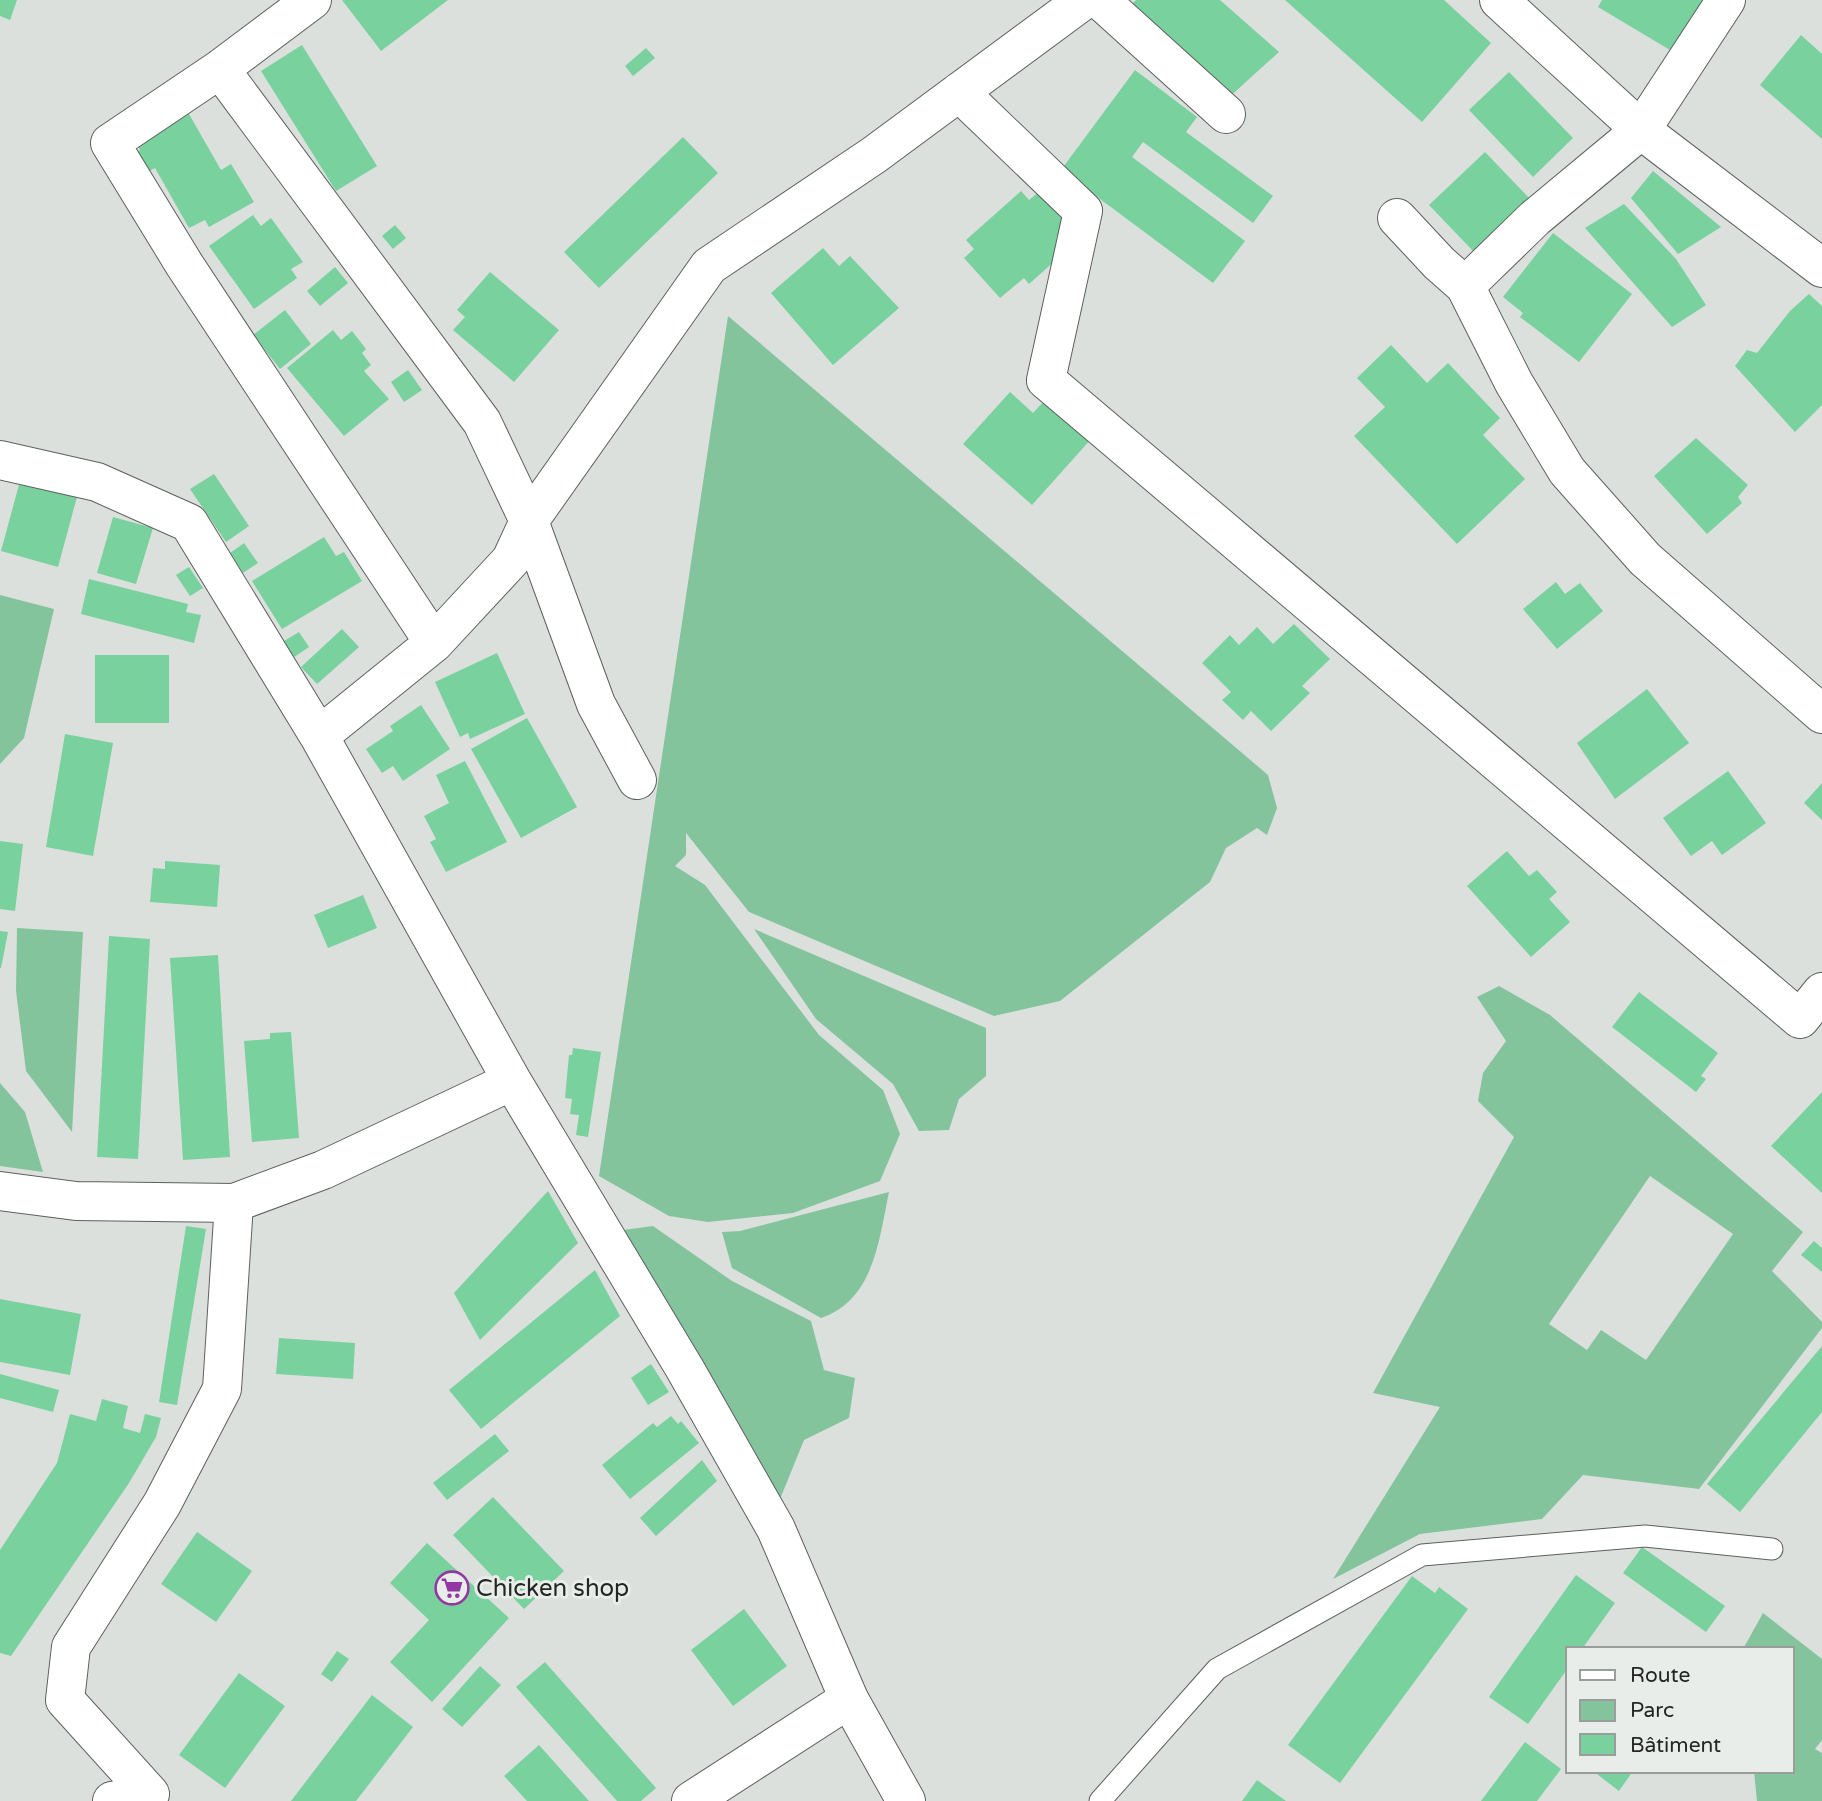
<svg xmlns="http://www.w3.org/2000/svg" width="1822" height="1801" viewBox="0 0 1822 1801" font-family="'Varela Round',sans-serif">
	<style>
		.green { fill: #83c49d; fill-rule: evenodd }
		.building { fill: #79d19d }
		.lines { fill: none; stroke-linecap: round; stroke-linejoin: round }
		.service-casing { stroke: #5d605e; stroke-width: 23 }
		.minor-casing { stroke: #5d605e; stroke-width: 40 }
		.service { stroke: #fff; stroke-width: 21 }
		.minor { stroke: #fff; stroke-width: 38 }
		.labels { text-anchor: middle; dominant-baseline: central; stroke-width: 6; stroke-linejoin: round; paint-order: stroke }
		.poi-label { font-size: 24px; fill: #242625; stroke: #e9edea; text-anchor: start }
	</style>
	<rect width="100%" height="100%" fill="#dce0dd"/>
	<path class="green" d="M728,316L1268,775L1277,808L1267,835L1257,828L1226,848L1210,882L1060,1001L994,1016L749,912L686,833V855L675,866L705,885L819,1035L883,1090L900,1134L880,1181L793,1213L708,1222L669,1216L599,1176Z
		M0,595L54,609L24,738L0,764Z
		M17,928L83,932L72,1132L26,1071L16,991Z
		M754,929L986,1028V1076L959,1099L949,1130L919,1131L893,1084L816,1019Z
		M1499,986L1550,1015L1803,1232L1772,1271L1822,1322V1328L1699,1489L1583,1475L1542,1519L1420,1534L1333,1579L1440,1407L1373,1393L1514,1137L1478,1101L1483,1073L1506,1041L1477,997ZM1650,1176L1733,1234L1646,1360L1601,1330L1587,1350L1549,1324Z
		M0,1083L25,1112L43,1172L0,1166Z
		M889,1192C879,1240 874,1300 821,1318L732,1268L722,1232L740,1231Z
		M653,1226L732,1281L811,1321L824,1370L855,1378L849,1418L804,1440L778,1504L623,1230Z
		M1763,1613L1822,1659V1740L1815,1749L1822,1753V1801H1757L1754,1771H1792V1649H1743Z"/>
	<path class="building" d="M0,0H17L10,20L0,16Z
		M342,0H448L381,51Z
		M1136,0H1220L1279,52L1226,100L1124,12Z
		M1285,0H1444L1491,43L1422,122Z
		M1602,0H1714L1680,56L1598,7Z
		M1801,35L1822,54V139L1760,85Z
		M302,45L377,166L336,191L261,71Z
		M646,48L655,58L633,76L625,66Z
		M1135,70L1197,117L1186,132L1273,196L1253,223L1143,142L1132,157L1245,241L1213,283L1061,170Z
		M1509,72L1573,138L1533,177L1469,110Z
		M185,107L221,170L231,164L254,202L209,227L205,220L189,228L155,168L144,174L132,154L140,150L132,137Z
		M683,137L718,173L599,288L564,252Z
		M1485,152L1529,198L1473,251L1429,205Z
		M1653,171L1721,227L1678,254L1631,198Z
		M1021,191L1029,200L1040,191L1071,225L1056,238L1067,250L1029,284L1024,278L1000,298L964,258L974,249L966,240Z
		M1624,204L1676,259L1706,305L1672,327L1585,228Z
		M253,215L261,226L271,218L303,262L291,269L297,278L254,309L209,246Z
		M395,225L406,238L393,249L382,236Z
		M1553,233L1632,294L1579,362L1520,317L1523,313L1503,297Z
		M823,248L839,266L850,256L899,308L833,365L771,293Z
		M335,267L348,283L320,306L307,291Z
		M490,272L559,330L514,382L453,330L465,317L457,310Z
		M1809,294L1822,306V405L1795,432L1735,366L1747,350L1757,353L1790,311Z
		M285,310L311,344L280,369L253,335Z
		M333,330L341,340L352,331L366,349L362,353L371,365L364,371L389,399L344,436L287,368Z
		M1391,345L1427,383L1448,363L1500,418L1483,435L1525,479L1457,544L1354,436L1385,407L1357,378Z
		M408,370L422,390L404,402L391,382Z
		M1010,392L1033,413L1047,398L1092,438L1032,505L963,444Z
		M1696,438L1748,485L1738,497L1742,503L1707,534L1654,476Z
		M214,474L249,526L226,542L190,489Z
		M20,481L77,497L58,567L1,551Z
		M113,517L153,528L136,584L97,573Z
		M324,537L336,556L344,552L362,581L282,629L252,581Z
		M244,543L258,563L243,573L230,553Z
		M189,567L203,588L190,596L176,575Z
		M89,579L188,604L186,612L201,615L194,643L81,614Z
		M1556,582L1565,594L1580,583L1603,611L1557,649L1523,609Z
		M1294,624L1330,659L1302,686L1310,693L1271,731L1251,711L1243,720L1222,700L1231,692L1202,663L1230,635L1239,645L1257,627L1273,644Z
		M342,629L359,647L317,684L301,667Z
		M299,632L309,647L294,657L284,641Z
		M497,653L525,714L470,739L468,733L460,737L435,682Z
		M95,655H169V723H95Z
		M1647,689L1689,743L1615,799L1577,743Z
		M421,705L450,749L403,781L393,766L382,773L366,749L393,731L390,726Z
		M527,718L577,807L521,838L471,749Z
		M65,734L113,743L93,856L46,847Z
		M465,761L507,842L446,872L430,842L436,839L424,816L449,803L436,775Z
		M1728,771L1766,823L1722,855L1712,841L1691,856L1663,818Z
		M1822,783V820L1804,803Z
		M0,841L23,844L15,911L0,909Z
		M1507,851L1529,876L1537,870L1557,892L1549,899L1570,922L1531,957L1467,886Z
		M165,861L220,865L217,907L150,902L153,868L165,869Z
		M363,895L377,928L328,948L314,915Z
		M0,931L8,932L1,968H0Z
		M109,936L150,939L138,1159L97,1157Z
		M218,955L230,1157L183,1160L170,958Z
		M1639,992L1718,1053L1701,1076L1706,1079L1696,1092L1612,1027Z
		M291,1032L299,1138L252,1142L244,1041L270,1039V1033Z
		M573,1048L601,1052L588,1137L576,1135L579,1115L570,1114L572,1099L565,1098L569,1055H572Z
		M1822,1092V1193L1771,1146Z
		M548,1191L578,1243L480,1340L454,1293Z
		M186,1226L206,1229L177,1405L159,1402Z
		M1814,1241L1822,1248V1272L1801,1255Z
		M595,1270L620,1316L481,1429L449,1390Z
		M0,1299L81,1314L70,1375L0,1362Z
		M279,1338L355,1343L353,1379L276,1374Z
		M1822,1346V1412L1740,1512L1707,1484Z
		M651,1364L669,1392L648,1405L631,1378Z
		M0,1374L59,1390L53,1412L0,1398Z
		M102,1399L128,1406L123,1428L140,1433L145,1414L161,1418L156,1437L129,1483L11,1656L0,1653V1550L57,1463L70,1414L96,1421Z
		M671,1416L678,1424L681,1421L699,1443L630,1499L602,1465L653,1423L657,1427Z
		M495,1434L509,1451L447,1500L433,1483Z
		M702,1460L717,1481L656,1536L640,1518Z
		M493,1497L564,1571L524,1609L453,1535Z
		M197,1532L252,1571L216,1622L161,1584Z
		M427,1543L509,1618L432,1702L390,1662L429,1620L390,1583Z
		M1642,1547L1725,1606L1706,1632L1623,1573Z
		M1576,1575L1615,1603L1582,1649H1568V1668L1528,1724L1489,1697Z
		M1412,1576L1435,1593L1439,1587L1468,1609L1340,1783L1288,1745Z
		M744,1609L787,1666L733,1706L691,1650Z
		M337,1651L349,1659L332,1682L321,1674Z
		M545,1662L656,1788L641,1801H617L516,1687Z
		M480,1666L501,1685L462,1727L442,1709Z
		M239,1673L285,1706L225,1788L179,1755Z
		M372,1695L413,1727L356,1801H291Z
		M1525,1742L1561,1769L1537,1801H1481Z
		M539,1745L589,1801H527L504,1776Z
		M1593,1771H1633L1619,1791Z
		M1257,1780L1286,1801H1242Z"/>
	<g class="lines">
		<defs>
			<path id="service" d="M1100,1801L1217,1669L1422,1555L1645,1536L1772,1549"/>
			<path id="minor" d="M312,0L220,69L482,422L529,521L709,266L874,155L1084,0
				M1100,0L1226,114
				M1499,0L1641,130L1822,268
				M220,69L110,143L184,264L434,643
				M959,92L1083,211L1046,380L1800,1019L1822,992
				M1397,218L1439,263L1465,286L1514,383L1567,471L1645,559L1822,714
				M1465,286L1535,218L1641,130L1726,0
				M0,460L97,482L189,523L319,736L512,1081L685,1369L776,1529L849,1699L906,1801
				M319,736L434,643L511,560L529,521L596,704L637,780
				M0,1191L76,1201L234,1203L323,1170L512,1081
				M112,1801L150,1794L65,1700L71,1647L162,1504L222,1389L234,1203
				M691,1801L849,1699"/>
		</defs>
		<use href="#service" class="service-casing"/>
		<use href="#minor" class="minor-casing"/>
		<use href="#service" class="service"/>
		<use href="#minor" class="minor"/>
	</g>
	<defs>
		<symbol id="supermarket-ring" viewBox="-11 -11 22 22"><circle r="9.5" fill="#e9edea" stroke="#9337a2" stroke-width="1.5"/><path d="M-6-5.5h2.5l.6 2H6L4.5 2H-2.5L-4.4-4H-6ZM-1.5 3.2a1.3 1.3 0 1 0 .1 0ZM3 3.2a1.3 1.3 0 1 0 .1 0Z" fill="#9337a2"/></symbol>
	</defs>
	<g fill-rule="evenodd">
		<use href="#supermarket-ring" x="433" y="1569" width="38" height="38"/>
	</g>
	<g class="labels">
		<g class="poi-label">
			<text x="476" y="1588">Chicken shop</text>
		</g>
	</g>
	<rect x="1566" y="1647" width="228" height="126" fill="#e9edea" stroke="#9a9d9b" stroke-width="2"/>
	<rect x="1580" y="1670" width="35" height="10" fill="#ffffff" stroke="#9a9d9b" stroke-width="2"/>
	<text x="1630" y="1682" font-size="21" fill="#242625">Route</text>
	<rect x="1580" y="1700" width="35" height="21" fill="#83c49d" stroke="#9a9d9b" stroke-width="2"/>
	<text x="1630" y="1717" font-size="21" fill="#242625">Parc</text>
	<rect x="1580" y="1734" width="35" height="21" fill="#79d19d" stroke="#9a9d9b" stroke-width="2"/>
	<text x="1630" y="1752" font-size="21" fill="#242625">Bâtiment</text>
</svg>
